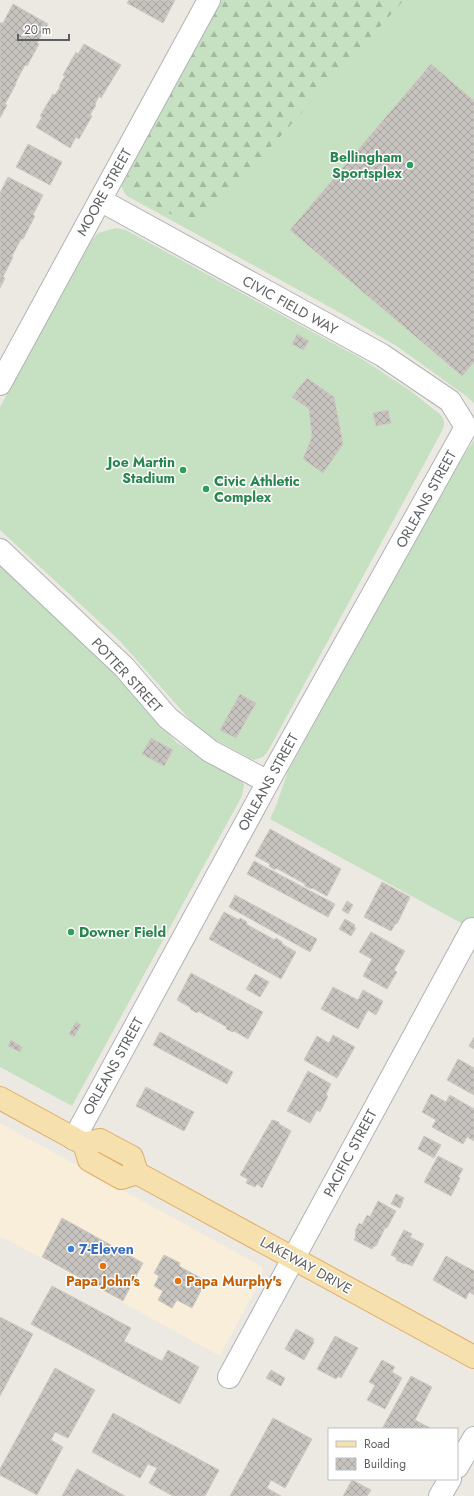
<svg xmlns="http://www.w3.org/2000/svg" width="474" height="1496" viewBox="0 0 474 1496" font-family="Jost,sans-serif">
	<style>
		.commercial { fill: #f9eeda }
		.grass { fill: #c6e1c1 }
		.forest { fill: url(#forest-firs) }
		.building { fill: url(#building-cross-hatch); stroke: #d0c9c1 }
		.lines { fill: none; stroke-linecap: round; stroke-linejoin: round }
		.minor-casing { stroke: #b0b3b6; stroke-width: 24 }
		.major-casing { stroke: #e1ad66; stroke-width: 24 }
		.minor { stroke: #fff; stroke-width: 22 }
		.major { stroke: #f5e0ae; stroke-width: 22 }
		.leisure-dot { fill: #2e9e5b; stroke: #fff; stroke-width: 1.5 }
		.shop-dot { fill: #3f7fe0; stroke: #fff; stroke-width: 1.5 }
		.food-dot { fill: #e8710a; stroke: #fff; stroke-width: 1.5 }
		.labels { text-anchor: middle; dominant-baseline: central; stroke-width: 3; stroke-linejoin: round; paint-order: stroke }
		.leisure-label { font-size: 14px; font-weight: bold; fill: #27864d; stroke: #fff; text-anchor: end }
		.street-label { font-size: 14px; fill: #5b5f61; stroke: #fff }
		.shop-label { font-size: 14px; font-weight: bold; fill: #366cbe; stroke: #fff; text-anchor: start }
		.food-label { font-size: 14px; font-weight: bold; fill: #c56008; stroke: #fff }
	</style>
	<defs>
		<pattern id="forest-firs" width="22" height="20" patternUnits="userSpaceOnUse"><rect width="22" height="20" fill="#c6e1c1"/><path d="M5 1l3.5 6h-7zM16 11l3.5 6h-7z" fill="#a4baa0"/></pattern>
		<pattern id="building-cross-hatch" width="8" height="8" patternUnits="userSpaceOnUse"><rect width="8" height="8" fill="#c7c3bf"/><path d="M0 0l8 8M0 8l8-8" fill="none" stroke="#a5a29f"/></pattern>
	</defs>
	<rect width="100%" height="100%" fill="#ece8e2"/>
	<path class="commercial" d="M0,1123L261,1266L263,1269L262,1277L220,1356L6,1239L0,1238Z"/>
	<path class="grass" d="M219,0H474V403L466,396L398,347L346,316L127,196L124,192L120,183Z
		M116,228L126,230L362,359L408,389L441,415C445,421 445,425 442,431L268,751L263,757L254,760L249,758L201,732L118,639L0,530V407L92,240L98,233Z
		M474,440V930L270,819L276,806L288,771L448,481Z
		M0,561L109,666L177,743L235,775L241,779L244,785L242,796L72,1106L0,1067Z"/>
	<path class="forest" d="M219,0H404L197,228L131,193C123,182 130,178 126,170Z"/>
	<path class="building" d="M129,0H175L163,23L127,3Z
		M13,4L48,24L37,43L39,44L27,66L25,65L15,84H16L5,104L7,105L0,118V23H3Z
		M84,44L121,65L101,98L99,96L95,104L96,105L90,115L92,116L79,139L76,137L70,148L36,127L42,117L40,116L53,94L55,95L60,87L59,86L65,76L63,75L76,52L78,54Z
		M431,64L474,101V362L462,376L290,230Z
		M28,144L62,162L50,185L16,167Z
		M8,177L43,195L33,215L35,216L23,239H21L12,256L13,257L3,277L5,278L0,288V193Z
		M297,334L309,341L303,350L292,344Z
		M307,378L334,397L343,444L323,473L303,459L312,437L309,409L292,397Z
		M388,410L391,423L376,426L373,413Z
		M240,694L256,703L236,738L220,730Z
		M151,738L173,750L164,766L142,754Z
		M270,829L341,869L327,896L312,888L311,889L305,886V884L276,868L275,870L269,866L270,864L255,856Z
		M254,861L335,904L328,917L247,874Z
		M382,882L410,897L397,924L396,923L391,931L364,917Z
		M235,895L317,939L310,952L229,907Z
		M347,901L353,905L348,914L342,910Z
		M224,912L239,920L240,918L247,922L246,924L275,940L276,938L282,942V944L296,952L281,979L209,939Z
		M345,919L355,925L354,927L356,928L351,936L339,929Z
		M371,932L405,951L394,970L397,972L387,989L363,976L372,959L359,952Z
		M191,973L263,1012L248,1039L234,1031L233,1032L226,1029L227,1027L198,1011L197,1013L190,1009L191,1008L177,1000Z
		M255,974L269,982L260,997L246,989Z
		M333,987L358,1000L363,990L383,1001L376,1015L368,1010L358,1029L321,1009Z
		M76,1022L81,1025L74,1037L69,1034Z
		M160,1032L233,1072L227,1084L153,1045Z
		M333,1035L355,1047L337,1078L304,1060L317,1036L329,1043Z
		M474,1037V1049L469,1046Z
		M11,1040L22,1047L20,1052L8,1046Z
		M458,1059L474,1068V1095L447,1080Z
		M308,1071L331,1084L326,1094L328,1096L320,1112L317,1110L310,1123L287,1111Z
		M146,1087L194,1112L184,1131L136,1106Z
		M431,1094L446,1102L450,1095L474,1109V1141L467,1137L463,1144L432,1127L436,1120L422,1112Z
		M272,1120L279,1122V1124L291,1131L262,1188L257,1184L255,1187L246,1183L248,1179L240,1175Z
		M424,1136L441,1145L434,1158L418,1149Z
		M438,1156L463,1169L458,1177L460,1178L451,1196L424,1182Z
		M396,1194L404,1198L400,1208L391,1204Z
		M378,1201L396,1211L387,1228H385L376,1246H374L372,1249L354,1240L356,1236L355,1235L356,1232L355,1231L359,1223L362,1225L367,1215L370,1217Z
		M62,1218L143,1263L123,1301L42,1257Z
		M404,1230L412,1234L410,1237L424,1244L412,1266L405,1263L404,1264L396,1260L397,1258L391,1255Z
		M164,1255L180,1263L179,1266L206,1281L192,1308L177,1300L172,1308L158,1300L163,1291L154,1286L159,1276L154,1273Z
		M446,1256L474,1271V1295L469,1292L466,1299L433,1280Z
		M52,1286L131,1328L124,1341L162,1361L168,1350L199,1367L180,1404L31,1324Z
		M0,1317L33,1334L0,1396Z
		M296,1329L314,1339L313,1341L314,1342L304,1360L285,1349Z
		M335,1336L358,1348L341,1378L338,1376L336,1379L317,1369Z
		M382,1360L395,1367L392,1372L402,1378L385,1409L367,1400L375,1385L369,1382Z
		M55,1368L95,1390L68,1438L55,1432L51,1440L63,1447L37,1495L0,1475V1469Z
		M271,1370L285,1378L281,1386L266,1378Z
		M411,1376L432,1387L415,1420L432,1429H382Z
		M113,1413L219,1470L205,1496H173L149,1483L157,1468L148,1464L140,1478L92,1452Z
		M273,1418L312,1439L285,1488L271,1480L267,1488L281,1496H230Z
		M77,1469L125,1496H62Z
		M352,1480L371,1490L367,1496H343Z"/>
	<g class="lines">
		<defs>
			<path id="minor" d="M0,384L209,0
				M0,550L124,667L168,718L210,751L268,782
				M74,1139L268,782L466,427L450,401L382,355L100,200
				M229,1377L472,929
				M457,1467L474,1438
				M440,1496L450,1479"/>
			<path id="major" d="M0,1098L84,1144L100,1140L132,1157L137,1173
				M84,1144L89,1160L121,1178L137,1173L474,1357"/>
		</defs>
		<use href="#minor" class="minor-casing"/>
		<use href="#major" class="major-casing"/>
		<use href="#minor" class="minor"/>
		<use href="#major" class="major"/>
	</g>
	<g class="leisure-dot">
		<circle cx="410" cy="165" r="4"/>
		<circle cx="183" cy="470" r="4"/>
		<circle cx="206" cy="489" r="4"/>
		<circle cx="71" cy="932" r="4"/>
	</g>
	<circle class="shop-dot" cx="71" cy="1249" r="4"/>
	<g class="food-dot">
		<circle cx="103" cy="1266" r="4"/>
		<circle cx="178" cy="1281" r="4"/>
	</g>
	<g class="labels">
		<g class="leisure-label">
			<text x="402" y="157">Bellingham<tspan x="402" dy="16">Sportsplex</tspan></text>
			<text x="175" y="462">Joe Martin<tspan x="175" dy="16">Stadium</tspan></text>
			<text x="214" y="481" text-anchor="start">Civic Athletic<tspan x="214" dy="16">Complex</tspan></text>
			<text x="79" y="932" text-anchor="start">Downer Field</text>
		</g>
		<g class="street-label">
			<text transform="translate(104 192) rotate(-61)">MOORE STREET</text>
			<text transform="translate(290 305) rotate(29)">CIVIC FIELD WAY</text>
			<text transform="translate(426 499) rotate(-61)">ORLEANS STREET</text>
			<text transform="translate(127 675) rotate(47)">POTTER STREET</text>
			<text transform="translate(268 782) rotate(-61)">ORLEANS STREET</text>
			<text transform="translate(113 1066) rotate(-61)">ORLEANS STREET</text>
			<text transform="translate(350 1153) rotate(-62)">PACIFIC STREET</text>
			<text transform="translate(306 1265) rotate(29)">LAKEWAY DRIVE</text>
		</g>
		<g class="shop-label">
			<text x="79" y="1249">7-Eleven</text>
		</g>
		<g class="food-label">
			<text x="103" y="1281">Papa John's</text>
			<text x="186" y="1281" text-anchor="start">Papa Murphy's</text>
		</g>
	</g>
	<rect x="328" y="1428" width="130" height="52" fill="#ffffff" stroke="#bdbfc0"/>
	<rect x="336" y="1441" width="20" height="6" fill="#f5e0ae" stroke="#bdbfc0"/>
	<text x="364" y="1448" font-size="12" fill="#5b5f61">Road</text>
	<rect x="336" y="1458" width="20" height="12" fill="url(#building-cross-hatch)" stroke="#bdbfc0"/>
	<text x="364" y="1468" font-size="12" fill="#5b5f61">Building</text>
	<path d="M18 34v6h51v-6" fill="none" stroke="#5b5f61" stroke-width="2"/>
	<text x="24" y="34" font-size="12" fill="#5b5f61" stroke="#ffffff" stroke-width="3" paint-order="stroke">20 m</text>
</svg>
